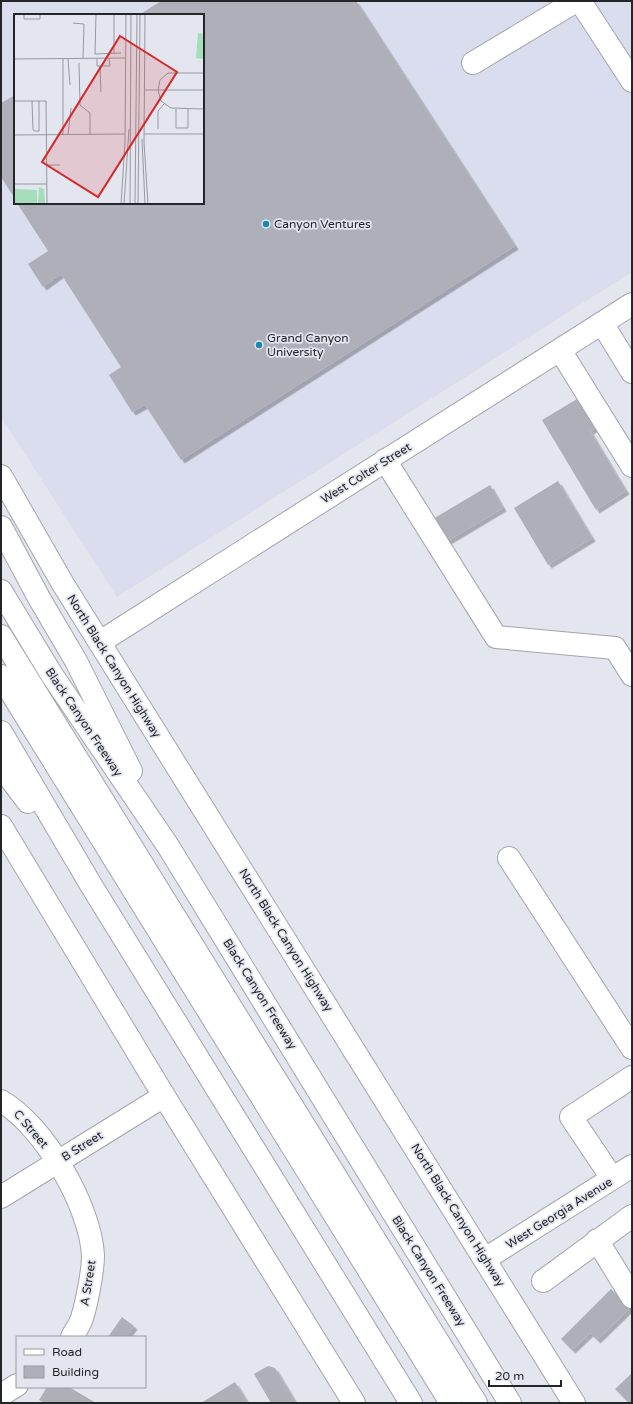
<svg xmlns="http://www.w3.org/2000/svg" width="633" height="1404" viewBox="0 0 633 1404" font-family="'Varela Round',sans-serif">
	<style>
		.built { fill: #daddee; fill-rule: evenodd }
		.building { fill: #aeafb8; filter: url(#shadow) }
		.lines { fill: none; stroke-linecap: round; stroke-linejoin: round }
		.minor-casing { stroke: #a3a4ad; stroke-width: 24 }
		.major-casing { stroke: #a3a4ad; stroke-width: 24 }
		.highway-casing { stroke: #a3a4ad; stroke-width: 24 }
		.minor { stroke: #fff; stroke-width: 22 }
		.major { stroke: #fff; stroke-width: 22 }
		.highway { stroke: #fff; stroke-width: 22 }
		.poi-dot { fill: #1d88af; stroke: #e4e6ef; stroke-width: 1.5 }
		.labels { text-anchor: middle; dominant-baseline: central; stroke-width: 3.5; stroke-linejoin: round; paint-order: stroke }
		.poi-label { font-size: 12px; fill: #242528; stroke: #e4e6ef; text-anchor: start }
		.street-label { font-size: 12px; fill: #242528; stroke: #e4e6ef }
		.inset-road { fill: none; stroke: #97999f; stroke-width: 1 }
		.view { fill: #d62828; fill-opacity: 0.15; stroke: #d62828; stroke-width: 2 }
		.inset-edge { fill: none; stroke: #242528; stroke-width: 2 }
	</style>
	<defs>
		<filter id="shadow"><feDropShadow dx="3.5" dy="3.5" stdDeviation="0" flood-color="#0004"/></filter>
	</defs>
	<rect width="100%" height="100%" fill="#e4e6ef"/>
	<path class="built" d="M1,1H632V272L117,597L1,417ZM15,15H203V203H15Z"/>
	<path class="building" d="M161,1H356L515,246L181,460L145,405L132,412L109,375L121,367L61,274L43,287L28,264L48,251L17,203H203V15H139Z
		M15,95V199L1,177V103Z
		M577,399L595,428L590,431L626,491L596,510L542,420Z
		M558,481L592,538L548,565L514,508Z
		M490,485L503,508L446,542L433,519Z
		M611,1289L631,1307L597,1340L590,1333L572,1350L561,1339Z
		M122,1317L134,1326L126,1337H108Z
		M268,1366L275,1368L296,1403H271L254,1374Z
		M632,1373V1403H629L615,1389Z
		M235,1382L248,1403H201Z
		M47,1387H69L96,1403H44L39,1400Z"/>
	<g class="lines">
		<defs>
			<path id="minor" d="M580,1L632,81
				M473,63L576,1
				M602,323L632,372
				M560,350L632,466
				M385,460L496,637L615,648L632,675
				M100,642L632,304
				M509,858L632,1048
				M1,1101C44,1126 90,1205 93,1255C93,1271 87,1302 82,1318C80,1325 75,1331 72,1337
				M612,1178L571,1117L632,1077
				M1,1197L164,1096
				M597,1240L632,1297
				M485,1259L632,1166
				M543,1281L632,1216
				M1,1395L17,1385"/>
			<path id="major" d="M1,476L63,584L574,1403
				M1,826L164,1096L354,1403"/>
			<path id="highway" d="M1,527L39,598L76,661L131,771
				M1,591L52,675L168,846L510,1403
				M1,636L476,1403
				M1,676L451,1403
				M1,732L91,885L411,1403
				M1,766L28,802"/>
		</defs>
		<use href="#minor" class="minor-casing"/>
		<use href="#major" class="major-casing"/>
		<use href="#highway" class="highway-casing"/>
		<use href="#minor" class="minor"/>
		<use href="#major" class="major"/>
		<use href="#highway" class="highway"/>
	</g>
	<g class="poi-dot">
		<circle cx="266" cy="224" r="4"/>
		<circle cx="259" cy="345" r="4"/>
	</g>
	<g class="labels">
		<g class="poi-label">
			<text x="274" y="224">Canyon Ventures</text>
			<text x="267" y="338">Grand Canyon<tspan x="267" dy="14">University</tspan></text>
		</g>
		<g class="street-label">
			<text transform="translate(366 473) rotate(-32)">West Colter Street</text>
			<text transform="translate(114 666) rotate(58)">North Black Canyon Highway</text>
			<text transform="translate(84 722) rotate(56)">Black Canyon Freeway</text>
			<text transform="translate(286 940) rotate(58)">North Black Canyon Highway</text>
			<text transform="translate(260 994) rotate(58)">Black Canyon Freeway</text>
			<text transform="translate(31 1129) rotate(49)">C Street</text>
			<text transform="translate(82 1146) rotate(-32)">B Street</text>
			<text transform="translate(559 1213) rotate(-32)">West Georgia Avenue</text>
			<text transform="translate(458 1215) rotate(58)">North Black Canyon Highway</text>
			<text transform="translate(429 1271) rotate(58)">Black Canyon Freeway</text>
			<text transform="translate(88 1283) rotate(-81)">A Street</text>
		</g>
	</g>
	<g transform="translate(14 14)">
		<rect width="190" height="190" fill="#e4e6ef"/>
		<path d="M184,19L190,20V45L182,44ZM25,173L30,175L31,190L24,189ZM0,175L23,176V190H0Z" fill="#a5deba"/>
		<path class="inset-road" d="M10,0V5H26V0M82,0L81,40L107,39M100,0V39M131,0L130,128L134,190M59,9L70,10L69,44M83,44V52H96L95,44M0,45L111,44M54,45L56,71M65,49L66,91L76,99V121M86,52L87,78M190,59H154L146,66L144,76L147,87L157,94L190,95M131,76H190M0,87H32L33,190M18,87L19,116L21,117H25V87M162,95V114H174V95M144,115V97L150,90M130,120H190M0,121L111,120M49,121V45M54,121L57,94M128,125L131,190M33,151H46M0,170H33M107,190L111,128L112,0M110,190L115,115M116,190L117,0M121,190L123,0M124,190L126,0M158,190H181"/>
		<path class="view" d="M106,22L163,58L84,183L28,148Z"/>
		<rect width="190" height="190" class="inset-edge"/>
	</g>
	<rect width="633" height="1404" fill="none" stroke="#242528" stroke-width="4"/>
	<rect x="16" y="1336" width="130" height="52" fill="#e4e6ef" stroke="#97999f"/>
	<rect x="24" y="1349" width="20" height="6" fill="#ffffff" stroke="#97999f"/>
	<text x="52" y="1356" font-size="12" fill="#242528">Road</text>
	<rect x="24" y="1366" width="20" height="12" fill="#aeafb8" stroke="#97999f"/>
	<text x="52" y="1376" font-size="12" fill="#242528">Building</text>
	<path d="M489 1380v6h72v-6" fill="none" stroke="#242528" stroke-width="2"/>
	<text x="495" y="1380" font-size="12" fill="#242528" stroke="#e4e6ef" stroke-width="3" paint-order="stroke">20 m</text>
</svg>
